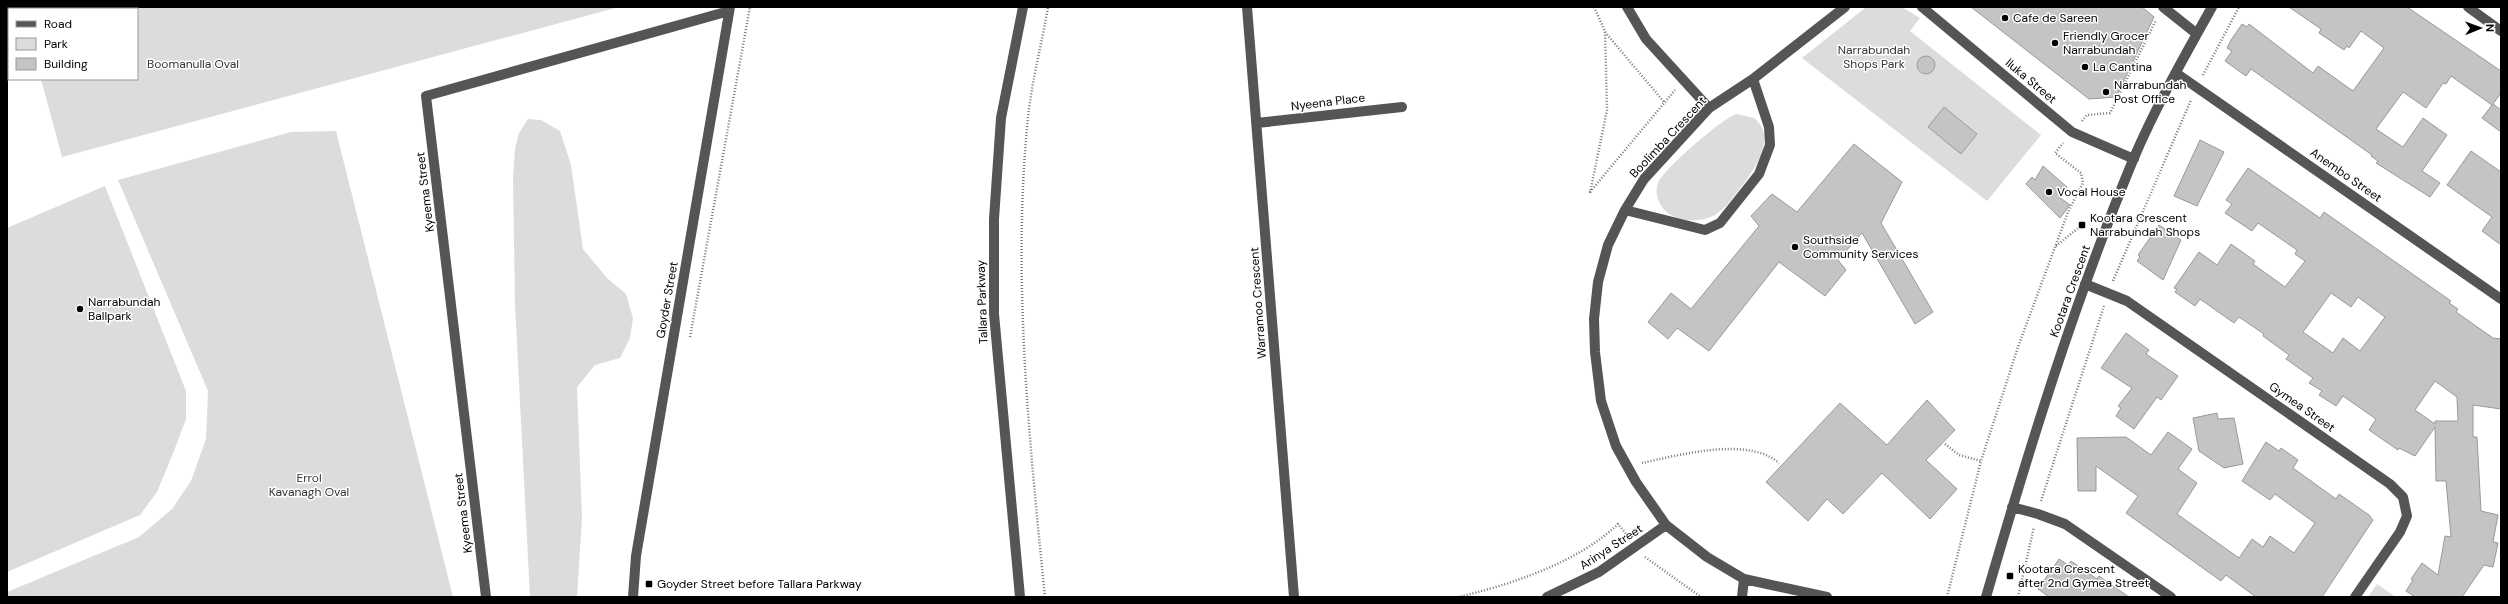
<svg xmlns="http://www.w3.org/2000/svg" width="2508" height="604" viewBox="0 0 2508 604" font-family="'DM Sans',sans-serif">
	<style>
		.green { fill: #dcdcdc }
		.building { fill: #c4c4c4; stroke: #999; fill-rule: evenodd }
		.lines { fill: none; stroke-linecap: round; stroke-linejoin: round }
		.path { stroke: #777; stroke-width: 2.5; stroke-dasharray: 1 2; stroke-linecap: butt }
		.minor { stroke: #555; stroke-width: 10 }
		.poi-dot { fill: #000; stroke: #fff; stroke-width: 1.5 }
		.labels { text-anchor: middle; dominant-baseline: central; stroke-width: 3; stroke-linejoin: round; paint-order: stroke }
		.poi-label { font-size: 12px; fill: #000; stroke: #fff; text-anchor: start }
		.park-label { font-size: 12px; fill: #333; stroke: #fff }
		.street-label { font-size: 12px; fill: #000; stroke: #fff }
	</style>
	<rect width="100%" height="100%" fill="#fff"/>
	<path class="green" d="M22,7H619L62,157L41,79H137V9H22Z
		M1902,7L1920,18L1910,31L2041,135L1987,201L1802,58L1865,8Z
		M1737,114L1754,118C1778,137 1754,170 1741,187C1734,195 1728,206 1719,212C1706,223 1681,223 1668,213C1659,206 1654,194 1658,183C1663,170 1723,117 1737,114Z
		M528,119L541,120L560,131L571,165L583,249L607,278L626,294L633,318L630,338L620,358L595,365L577,387L582,518L577,597H530L515,305L513,177L515,149L519,133Z
		M336,131L453,597H7V592L139,537L172,509L191,481L206,439L208,391L118,180L291,132Z
		M105,186L186,391V419L174,451L157,492L140,515L7,572V228Z
		M2377,584L2396,597H2368Z"/>
	<path class="building" d="M1971,7H2142L2154,17L2116,97L2089,99Z
		M2289,7H2407L2501,71V93L2493,104L2501,110V132L2482,118L2492,105L2451,76L2446,84L2443,83L2426,108L2403,92L2376,129L2403,147L2423,118L2447,135L2422,171L2440,183L2430,197L2376,163L2378,161L2371,156L2372,155L2251,69L2246,76L2225,61L2232,51L2227,48L2231,40L2242,24L2247,27L2249,24L2313,73L2318,66L2353,91L2384,48L2361,31L2349,48L2347,46L2344,50L2319,33L2321,29Z
		M1917 65a9 9 0 1 1 18 0a9 9 0 1 1-18 0Z
		M1944,107L1977,134L1961,154L1928,127Z
		M2200,140L2224,152L2197,206L2174,196Z
		M1854,144L1902,182L1881,223L1933,312L1915,324L1862,233L1838,260L1846,270L1825,296L1779,262L1709,351L1677,328L1668,339L1648,322L1671,293L1691,309L1759,226L1751,216L1772,194L1797,212Z
		M2471,151L2501,172V245L2482,231L2492,217L2447,185Z
		M2043,166L2067,187L2059,197L2070,205L2060,218L2026,184L2032,177L2035,180Z
		M2248,168L2320,218L2324,212L2451,301L2449,303L2458,309L2456,312L2493,338L2501,339V409L2473,405V437H2477L2481,511L2498,515L2493,542L2498,543L2493,567L2484,565L2462,597H2415L2406,591L2413,580L2411,579L2422,563L2438,575L2445,536L2451,537L2446,481H2436L2435,427L2415,456L2399,448L2398,450L2369,430L2376,419L2343,396L2336,406L2319,395L2322,391L2309,383L2313,378L2286,359L2289,355L2263,336L2264,334L2239,317L2234,323L2200,299L2195,306L2175,292L2177,289L2174,288L2199,252L2217,265L2231,244L2255,261L2253,264L2285,287L2305,261L2295,254L2297,250L2258,223L2252,231L2225,213L2232,204L2226,200ZM2331,293L2351,307L2358,297L2385,317L2360,351L2343,338L2333,353L2303,332ZM2435,381L2457,397L2458,421H2435V424L2415,410Z
		M2159,225L2181,240L2163,280L2137,261L2140,257L2138,255Z
		M2126,333L2149,350L2146,354L2178,376L2161,400L2157,397L2134,429L2116,416L2121,408L2118,406L2132,388L2101,368Z
		M1927,400L1955,430L1926,460L1957,489L1930,519L1882,473L1843,514L1827,499L1808,521L1766,482L1840,403L1887,445Z
		M2217,413L2218,419L2234,418L2243,464L2224,468L2199,451L2193,418Z
		M2168,432L2192,449L2178,469L2197,483L2177,514L2239,558L2252,539L2263,547L2270,536L2294,553L2315,523L2275,494L2270,500L2242,481L2266,442L2279,451L2281,448L2298,460L2293,468L2336,499L2339,494L2369,515L2373,520L2322,597H2256L2226,575L2221,581L2126,513L2138,496L2096,466V491H2078L2077,438L2126,437L2151,455Z
		M2059,559L2068,565L2071,561L2097,579L2099,576L2129,597H2049L2038,589Z"/>
	<g class="lines">
		<path class="path" d="M1605,32L1664,102
			M2203,75L2239,7
			M2082,121L2087,115L2110,113L2156,20
			M1590,192L1675,90
			M1590,193L1607,110L1605,31L1594,7
			M2056,246L2082,225
			M2113,281L2191,100
			M690,337L750,7
			M1945,444L1959,455L1981,461
			M1642,463C1679,455 1748,436 1779,463
			M2041,501L2104,306
			M1645,557L1701,597
			M1045,597C1029,437 1012,277 1028,117C1032,80 1042,43 1048,7
			M1458,597C1510,585 1579,562 1618,524L1627,535
			M1947,597L1981,461L2018,347L2068,212L2083,183L2081,173L2055,153L2063,143
			M2018,597L2034,527"/>
		<path class="minor" d="M1247,7L1294,597
			M1627,7L1646,39L1709,108
			M1922,7L2072,132L2134,159
			M2163,7L2197,34
			M2468,7L2501,31
			M2176,73L2501,299
			M1257,123L1402,107
			M1625,210L1705,230L1720,223L1759,174L1770,145L1769,127L1753,79
			M2085,284L2127,301L2390,484L2403,497L2407,516L2400,532L2355,597
			M2012,507L2038,514L2065,524L2171,597
			M486,597L426,96L729,11
			M633,597L636,556L730,7
			M1020,597L994,314V219L1001,118L1023,7
			M1547,597L1599,572L1666,525
			M1742,597L1744,579
			M1827,597L1744,579L1707,557L1666,525L1636,482L1616,446L1601,401L1595,352L1594,319L1598,282L1608,245L1625,210L1644,179L1709,108L1753,79L1845,7
			M1986,597C2029,449 2074,303 2133,160C2155,108 2184,57 2212,7"/>
	</g>
	<g class="poi-dot">
		<circle cx="2005" cy="18" r="4"/>
		<circle cx="2055" cy="43" r="4"/>
		<circle cx="2085" cy="67" r="4"/>
		<circle cx="2106" cy="92" r="4"/>
		<circle cx="2049" cy="192" r="4"/>
		<rect x="2078" y="221" width="8" height="8" rx="2"/>
		<circle cx="1795" cy="247" r="4"/>
		<circle cx="80" cy="309" r="4"/>
		<rect x="2006" y="572" width="8" height="8" rx="2"/>
		<rect x="645" y="580" width="8" height="8" rx="2"/>
	</g>
	<g class="labels">
		<g class="poi-label">
			<text x="2013" y="18">Cafe de Sareen</text>
			<text x="2063" y="36">Friendly Grocer<tspan x="2063" dy="14">Narrabundah</tspan></text>
			<text x="2093" y="67">La Cantina</text>
			<text x="2114" y="85">Narrabundah<tspan x="2114" dy="14">Post Office</tspan></text>
			<text x="2057" y="192">Vocal House</text>
			<text x="2090" y="218">Kootara Crescent<tspan x="2090" dy="14">Narrabundah Shops</tspan></text>
			<text x="1803" y="240">Southside<tspan x="1803" dy="14">Community Services</tspan></text>
			<text x="88" y="302">Narrabundah<tspan x="88" dy="14">Ballpark</tspan></text>
			<text x="2018" y="569">Kootara Crescent<tspan x="2018" dy="14">after 2nd Gymea Street</tspan></text>
			<text x="657" y="584">Goyder Street before Tallara Parkway</text>
		</g>
		<g class="park-label">
			<text x="1874" y="50">Narrabundah<tspan x="1874" dy="14">Shops Park</tspan></text>
			<text x="193" y="64">Boomanulla Oval</text>
			<text x="309" y="478">Errol<tspan x="309" dy="14">Kavanagh Oval</tspan></text>
		</g>
		<g class="street-label">
			<text transform="translate(2031 81) rotate(40)">Iluka Street</text>
			<text transform="translate(1328 102) rotate(-7)">Nyeena Place</text>
			<text transform="translate(1668 137) rotate(-47)">Boolimba Crescent</text>
			<text transform="translate(2346 175) rotate(35)">Anembo Street</text>
			<text transform="translate(425 192) rotate(-97)">Kyeema Street</text>
			<text transform="translate(2070 291) rotate(-70)">Kootara Crescent</text>
			<text transform="translate(667 300) rotate(-80)">Goyder Street</text>
			<text transform="translate(982 302) rotate(-92)">Tallara Parkway</text>
			<text transform="translate(1258 303) rotate(-94)">Warramoo Crescent</text>
			<text transform="translate(2302 407) rotate(35)">Gymea Street</text>
			<text transform="translate(463 513) rotate(-97)">Kyeema Street</text>
			<text transform="translate(1611 547) rotate(-33)">Arinya Street</text>
		</g>
	</g>
	<rect width="2508" height="604" fill="none" stroke="#000000" stroke-width="16"/>
	<rect x="8" y="8" width="130" height="72" fill="#ffffff" stroke="#999999"/>
	<rect x="16" y="21" width="20" height="6" fill="#555555" stroke="#999999"/>
	<text x="44" y="28" font-size="12" fill="#000000">Road</text>
	<rect x="16" y="38" width="20" height="12" fill="#dcdcdc" stroke="#999999"/>
	<text x="44" y="48" font-size="12" fill="#000000">Park</text>
	<rect x="16" y="58" width="20" height="12" fill="#c4c4c4" stroke="#999999"/>
	<text x="44" y="68" font-size="12" fill="#000000">Building</text>
	<g transform="translate(2480 28) rotate(89)" stroke="#ffffff" stroke-width="3" paint-order="stroke">
	<path d="M0-3L7 15L0 10L-7 15Z" fill="#000000"/>
	<text y="-6" font-size="11" font-weight="bold" text-anchor="middle" fill="#000000">N</text>
	</g>
</svg>
